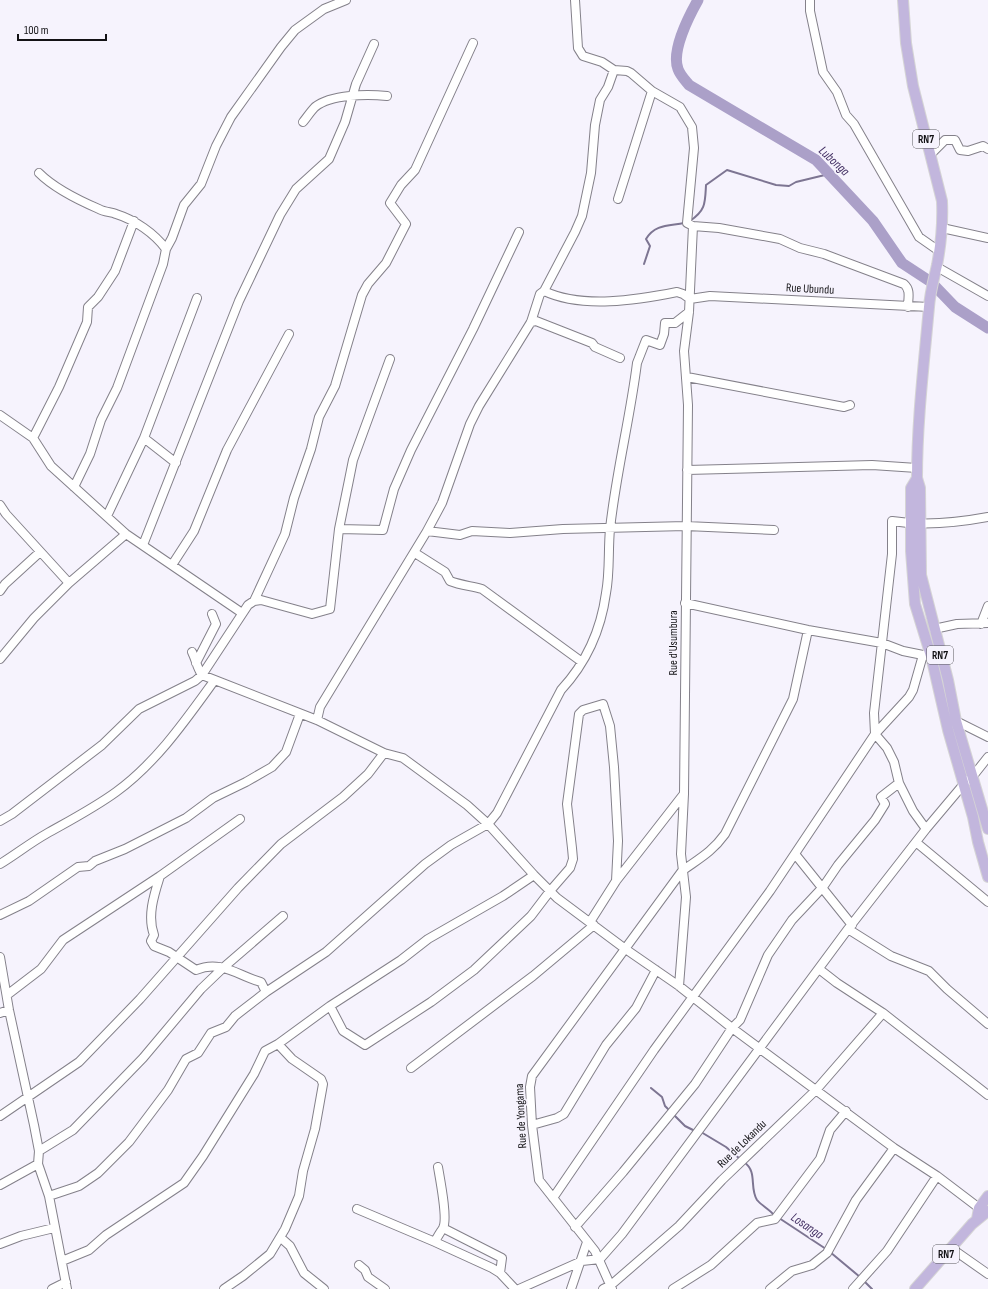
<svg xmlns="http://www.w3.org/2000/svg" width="988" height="1289" viewBox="0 0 988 1289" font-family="'Sofia Sans Condensed',sans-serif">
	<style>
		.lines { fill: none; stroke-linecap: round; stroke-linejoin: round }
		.stream { stroke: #7d7592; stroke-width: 2 }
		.river { stroke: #aba0c8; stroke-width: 11 }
		.minor-casing { stroke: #84818a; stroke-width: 10 }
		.major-casing { stroke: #d5d4d5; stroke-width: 12 }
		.minor { stroke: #fff; stroke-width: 8 }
		.major { stroke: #c2b6dd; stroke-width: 10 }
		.labels { text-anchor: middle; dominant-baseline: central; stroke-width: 3.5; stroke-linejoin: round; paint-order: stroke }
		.shield { fill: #f6f3fd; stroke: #57565b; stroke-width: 1 }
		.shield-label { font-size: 11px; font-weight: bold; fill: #131215 }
		.street-label { font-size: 12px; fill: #131215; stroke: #f6f3fd }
		.water-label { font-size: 13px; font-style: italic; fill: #412e62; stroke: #f6f3fd }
	</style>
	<rect width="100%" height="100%" fill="#f6f3fd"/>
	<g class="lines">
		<path class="stream" d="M690,221C706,210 705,203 706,185L727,170L776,185L789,186L796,182L829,174
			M644,264L650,246L646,239C655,224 669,226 684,223
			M651,1088L662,1097L665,1106L670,1111
			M674,1115L685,1126L695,1131
			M701,1132L726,1147L740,1159
			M744,1162C758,1172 749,1187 757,1200C761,1205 770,1210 774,1215
			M779,1218L826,1249
			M830,1252L860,1277
			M864,1281L872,1289"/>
		<path class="river" d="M698,0C689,16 671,51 678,69C680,75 685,80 689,85L816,160L873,221L902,263L931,282L955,307L988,328"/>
		<defs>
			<path id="minor" d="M575,0L578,48L583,56L602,62L614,70L627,71L631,73L652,91L680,107L692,127L694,148L687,223L693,226L719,228L780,239L800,248L824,254L904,284C911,290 908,298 908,307
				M810,0V11L823,72L837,92L846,115L854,124L919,237L939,251
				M303,122C307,117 311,111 315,107C331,94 368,94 387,96
				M930,155L945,140H955L960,150L968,151L983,146L988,149
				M39,173C55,189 78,200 99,209C104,212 111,212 116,214C135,220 154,233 166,249
				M618,199L652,91
				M942,228L988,238
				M937,267L988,296
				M544,291C582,309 637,300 677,292L683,294L690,299
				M690,299L710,296L929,307
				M531,322L536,321L592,343L595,347L620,358
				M390,359L353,460L349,480L339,529L330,609L312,614L261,600L254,601L248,605L202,675L317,720L384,753L403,758L467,805L488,824L534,875L557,898L624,948L679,986L732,1028L894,1148L937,1176L983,1211
				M687,377L844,407L850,405
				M0,415L33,438L51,466L126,534L242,613
				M33,438L59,387L87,322L88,307L98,297L115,271L134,221
				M176,463L144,438L197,298
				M687,470L872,465L917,468
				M74,487L90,454L101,420L117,388L163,264L166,249L172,238L184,205L201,184L216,146L231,117L281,47L295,30L324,9L346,0
				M0,505L6,514L69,583
				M107,516L144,438
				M339,529L383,530L394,489L411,450L473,329L519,232
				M427,531L460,535L472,531L510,533L563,529L686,526L774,530
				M143,545L239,301L280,215L296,189L329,159L345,122L356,84L374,44
				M415,553L445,572L450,581C460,585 471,586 482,589L582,662
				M172,565L194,531L227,450L289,334
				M0,591L5,584L40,552
				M254,601L285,534L294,498L311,449L319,417L335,386L362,295L368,284L386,263L406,224L390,203L401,185L415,170L473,43
				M685,603L808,630L882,643L903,651L928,656
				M981,624L988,606
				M934,629L957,624L988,623
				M0,659L34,618L69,583L126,534
				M196,663L216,624L212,614
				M317,720L320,707L427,531L442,503L470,424L479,406L531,322L540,294L544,291L575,232L582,216L591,173L595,125L600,100L608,87L614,70
				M956,721L988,737
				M0,821L12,814L102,745L139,709L195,681L202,675C197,668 196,660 192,652
				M926,829L913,811L899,783L894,762L887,748L875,734L874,713L892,554V521C923,526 956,523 988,517
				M917,843L988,902
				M795,854L852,925
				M0,864C15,855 30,843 46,834C69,821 94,808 116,792C156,763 185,721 214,681
				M160,876C154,895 147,916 154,935L151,941L154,946L169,952L196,970C221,959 238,976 261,982L266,992
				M0,915L29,901L78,867L89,866L95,861L125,849L186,818L213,798L246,782L272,767L286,752L300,714
				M590,922L616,881L683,795
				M848,929L891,956L929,971L947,989L988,1024
				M0,957L9,1010L34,1125L39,1151L38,1164L49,1196L67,1289
				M819,969L837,983L883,1013L988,1095
				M679,986L686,897L681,854L684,794L688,405L684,351L689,312L693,226
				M7,995L41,969L63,940L160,876L240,819
				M330,1006L343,1031L365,1045L431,1002L474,970L531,916L550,891L570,868L573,859L572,848L567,804L579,714L583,710L603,704L610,726L614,767L618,841L616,881
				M0,1013L9,1010
				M411,1068L533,976L594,925
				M0,1116L79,1062L140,999L238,888L281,844L343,797L368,774L384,753
				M532,1125L557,1118L564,1114L606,1045L636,1008L656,970
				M39,1151L73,1130L143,1058L201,989L224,967L283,916
				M0,1185L38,1164
				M49,1196L79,1186L98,1173L129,1142L168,1090L186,1059L198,1053L211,1033L226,1027L235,1016L266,992L326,952L425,864L451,845L488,824L497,813L561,690C586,663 601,630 606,593C610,572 608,550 610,529C616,473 630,419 637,363L646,340L660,345L664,334L665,323H675L689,312
				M553,1198L654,1050L770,891L875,734L909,697L913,690L923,655
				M357,1209L435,1242C437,1237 440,1233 443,1228C448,1219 440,1179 438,1167
				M575,1227L623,1172L695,1084L732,1028L740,1020L768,955L792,920L823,887L838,865L875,820L885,804L881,797L899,783
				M443,1228L502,1258L500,1273
				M281,1238L290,1246L304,1273L324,1289
				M435,1242L492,1268L500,1273L515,1289
				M0,1244L21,1236L54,1228
				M951,1248L988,1274
				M62,1261L89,1250L106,1235L184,1183L203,1156L254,1074L265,1051L278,1044L330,1006L401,960L428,939L503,896L534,875
				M359,1265L365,1270L368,1277L385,1289
				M52,1289L66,1282
				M224,1289L243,1276L270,1254L285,1229L299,1196L303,1171L315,1129L323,1084L321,1079L292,1059L278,1044
				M519,1289L582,1261L600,1259L622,1234L848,929L926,829L963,785L973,776L988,757
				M571,1289L587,1242
				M603,1289L611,1285L679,1226L722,1180L816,1090L883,1013
				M612,1289L595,1251L539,1180L532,1125L530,1087L532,1076L682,871C700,858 712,852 725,834L793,699L808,630
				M673,1289L711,1265L757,1223L775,1219L820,1159L830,1130L846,1111
				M770,1289L792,1271L812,1265L827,1253L856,1200L894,1148
				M853,1289L887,1251L937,1176"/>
			<path id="major" d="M903,0L906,43L913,86L942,201C943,223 941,244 937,265C934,279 930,292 929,307C924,363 917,421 917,478L920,488L921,575L948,680L956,721L988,829
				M917,478L911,488V551L915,604L931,656L948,730L973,817L978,842L988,877
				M977,1219L979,1208L988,1196
				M915,1289L972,1224L988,1211"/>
		</defs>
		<use href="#minor" class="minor-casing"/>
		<use href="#major" class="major-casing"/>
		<use href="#minor" class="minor"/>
		<use href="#major" class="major"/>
	</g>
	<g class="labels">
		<g class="shield">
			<rect x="913" y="130" width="26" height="18" rx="3"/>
			<rect x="927" y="646" width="26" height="18" rx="3"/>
			<rect x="933" y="1245" width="26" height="18" rx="3"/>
		</g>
		<g class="shield-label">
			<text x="926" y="139">RN7</text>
			<text x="940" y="655">RN7</text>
			<text x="946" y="1254">RN7</text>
		</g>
		<g class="street-label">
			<text transform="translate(810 289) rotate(3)">Rue Ubundu</text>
			<text transform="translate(673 643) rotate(-90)">Rue d'Usumbura</text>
			<text transform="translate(521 1116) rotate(-93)">Rue de Yongama</text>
			<text transform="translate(742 1144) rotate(-44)">Rue de Lokandu</text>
		</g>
		<g class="water-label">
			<text transform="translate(834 161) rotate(43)">Lubonga</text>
			<text transform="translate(807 1226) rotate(34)">Losanga</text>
		</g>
	</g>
	<path d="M18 34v6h88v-6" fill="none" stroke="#131215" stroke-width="2"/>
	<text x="24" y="34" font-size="12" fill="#131215" stroke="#f6f3fd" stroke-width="3" paint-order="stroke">100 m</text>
</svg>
